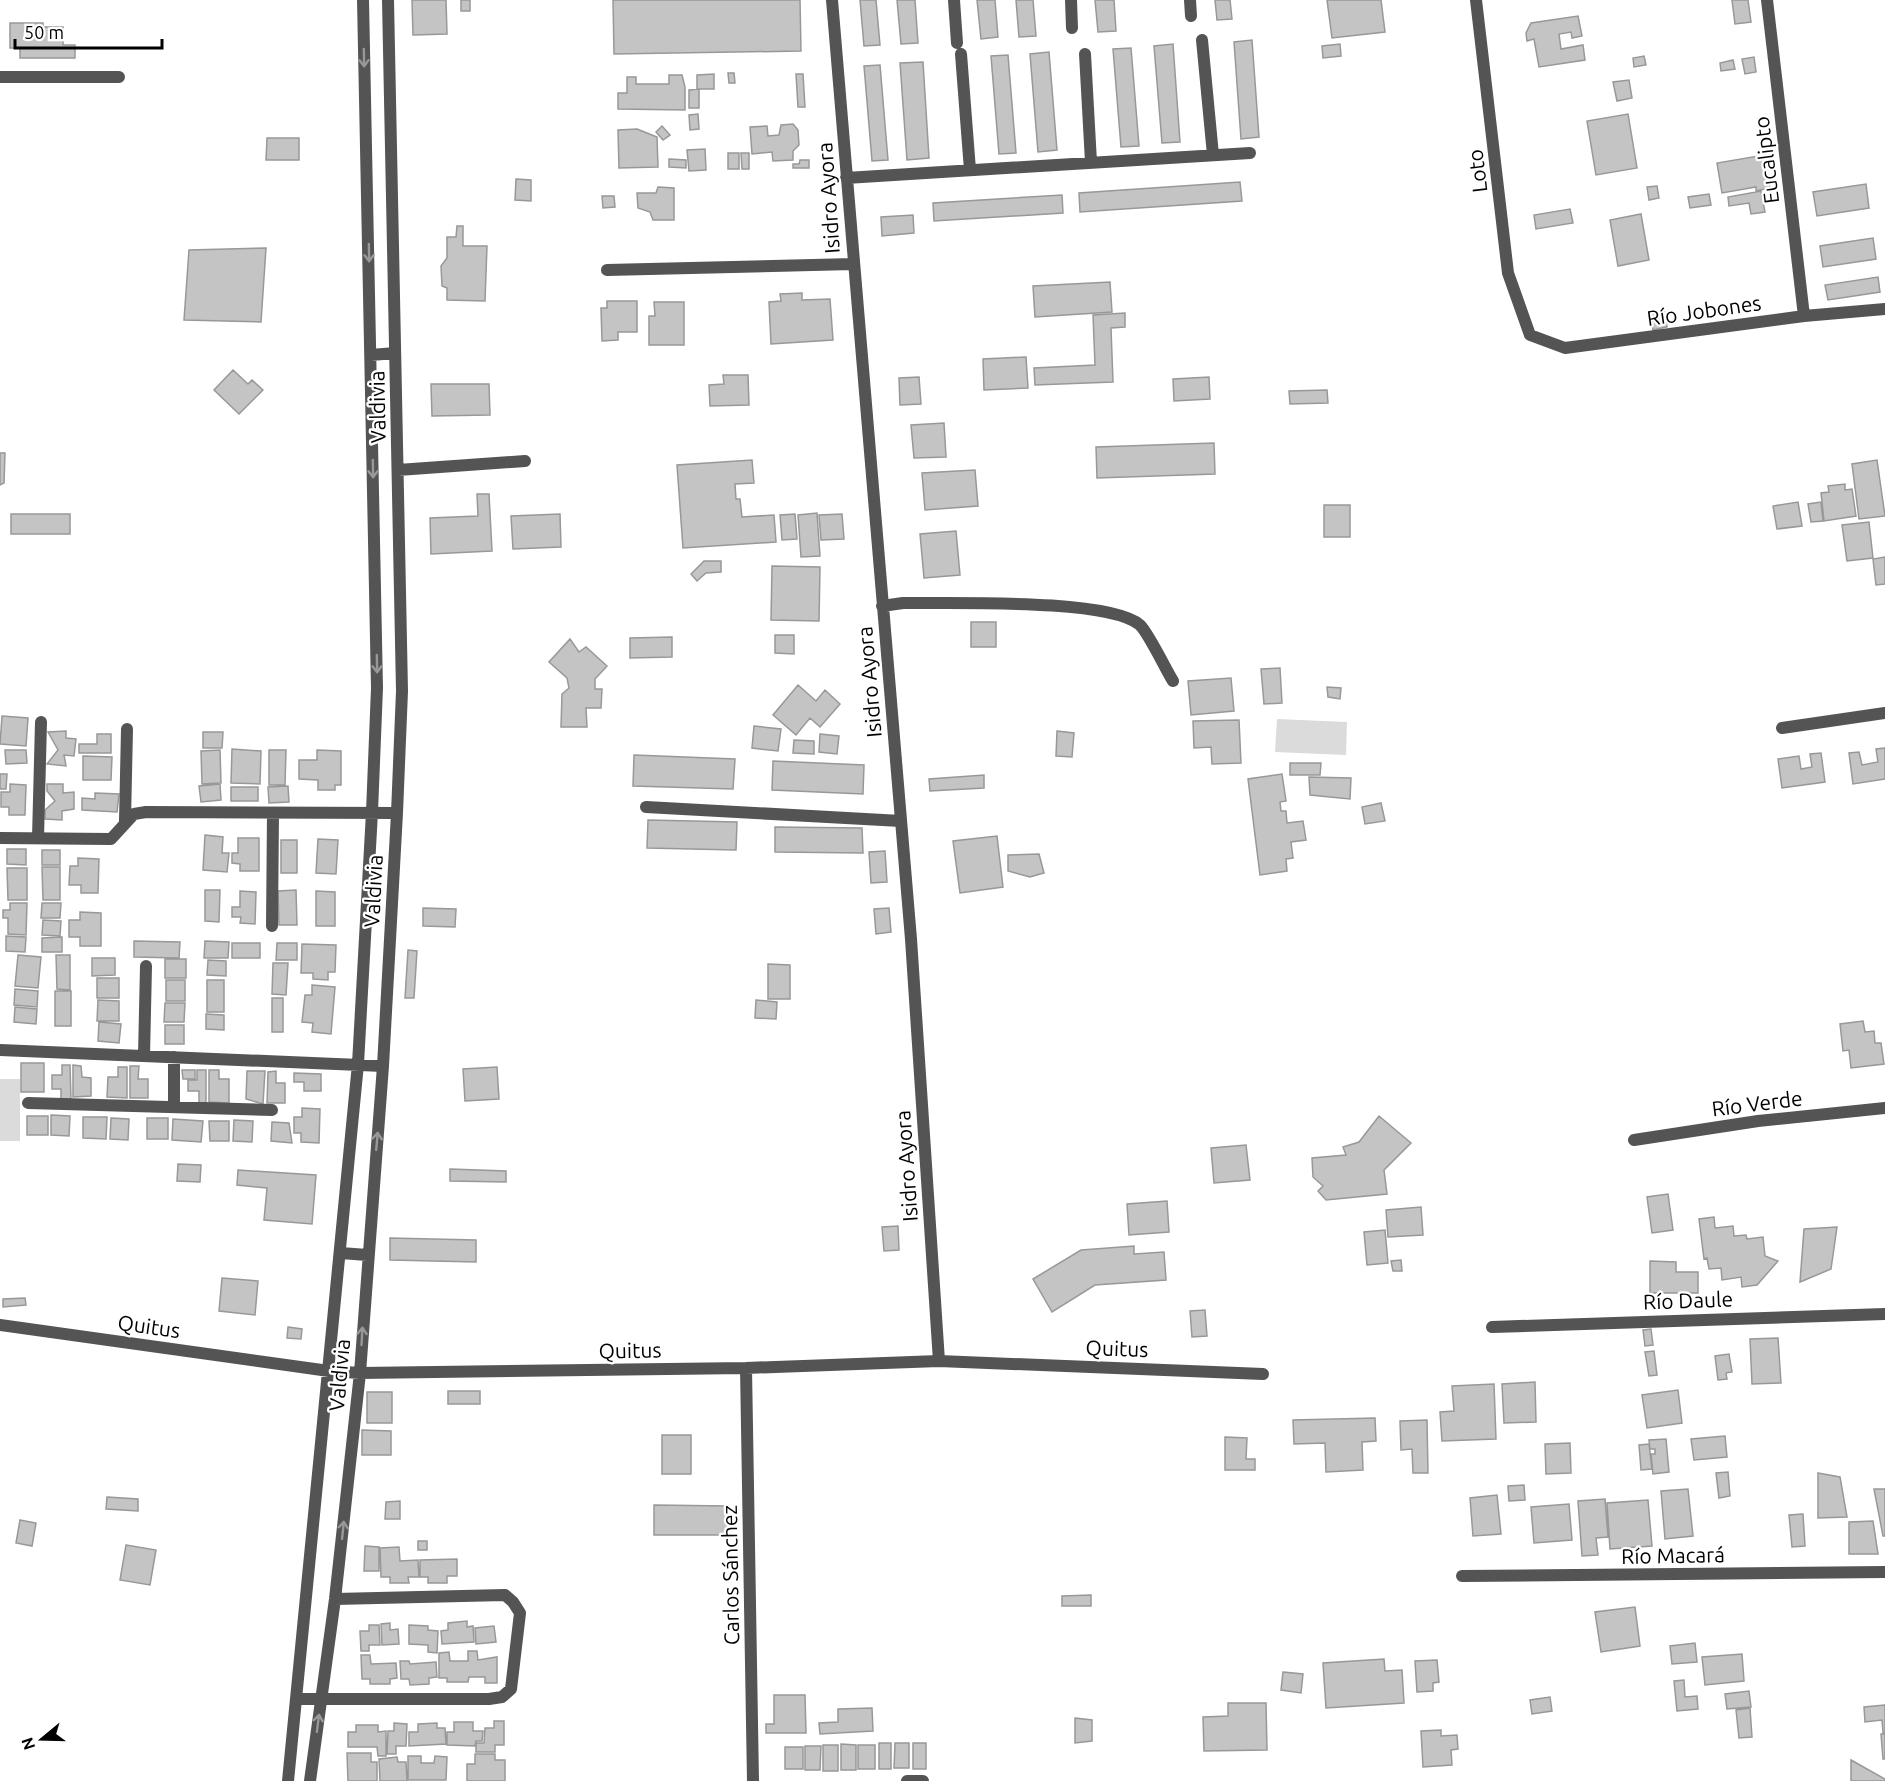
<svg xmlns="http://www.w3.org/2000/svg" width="1885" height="1781" viewBox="0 0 1885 1781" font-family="Ubuntu,sans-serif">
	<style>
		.green { fill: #dbdbdb }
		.building { fill: #c4c4c4; stroke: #989898; stroke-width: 1.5 }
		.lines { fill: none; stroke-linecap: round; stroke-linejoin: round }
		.street { stroke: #545454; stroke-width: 12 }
		.oneway { stroke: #989898 }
		.labels { text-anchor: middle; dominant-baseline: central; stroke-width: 4.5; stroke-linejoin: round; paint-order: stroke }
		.street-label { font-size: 21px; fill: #000; stroke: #fff }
	</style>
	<rect width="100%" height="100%" fill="#fff"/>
	<path class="green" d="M1277,719L1347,722L1346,755L1275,752Z
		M0,1079H20V1141H0Z"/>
	<path class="building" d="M412,0H446L447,34L413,35Z
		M461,0H470V11H461Z
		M613,0H800L801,51L614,54Z
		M860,0H876L880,45L864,46Z
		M897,0H915L918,43L901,44Z
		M977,0H995L998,37L981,39Z
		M1016,0H1033L1036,36L1019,37Z
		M1095,0H1114L1116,31L1098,32Z
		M1215,0H1230L1232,19L1217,20Z
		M1327,0H1381L1385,32L1332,38Z
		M1732,0H1748L1751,22L1735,24Z
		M1578,16L1582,36L1572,38L1571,32L1559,34L1561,49L1583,45L1585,60L1539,67L1534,39L1527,41L1526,33L1531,23Z
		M10,23H43V27H63V45H75V58H20V48H10Z
		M1252,40L1259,137L1241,139L1234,42Z
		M1173,44L1180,142L1162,143L1154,46Z
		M1340,44L1341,56L1323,58L1322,46Z
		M1131,48L1139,146L1121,147L1113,49Z
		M1049,52L1057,150L1038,152L1030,54Z
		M1008,55L1016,153L999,154L991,56Z
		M1644,56L1646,65L1634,67L1633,58Z
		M1754,57L1756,72L1745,74L1742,59Z
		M1733,60L1735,69L1721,71L1720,63Z
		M923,62L929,158L907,160L900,63Z
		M880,65L888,160L872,161L864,66Z
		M728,73H734L735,83H729Z
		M714,74V89H697V75Z
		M796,74H803L805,107H798Z
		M669,75H682L685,87V110L618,109V93H627V77H636V84H669Z
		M1629,80L1632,98L1617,101L1613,82Z
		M699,89V108H689V90Z
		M698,114L699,129L690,130L689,115Z
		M1628,114L1637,168L1596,175L1587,121Z
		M793,124L798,130L799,145L793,151V160L773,161L772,152L752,154L750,127L767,126L768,136L779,135L781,125Z
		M662,126L670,135L663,140L656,132Z
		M637,129L657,137L658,167L619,168L618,130Z
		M267,138H299V160H266Z
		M705,149L706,170L689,171L687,150Z
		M728,153H739V169H728Z
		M741,153H749V169H742Z
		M1764,155L1770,188L1756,191V187L1722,193L1717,163Z
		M669,159L686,160V168L669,167Z
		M800,160H809V168H793V164H799Z
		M516,179L531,180V201L515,200Z
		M1240,182L1242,201L1080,212L1079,193Z
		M1866,184L1869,208L1817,216L1813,192Z
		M1657,186L1659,198L1649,200L1647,187Z
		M658,187L674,188V220H653L650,212L638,208L637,193H656Z
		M1761,191L1765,212L1751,214L1749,203L1729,206L1728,197Z
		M1709,194L1711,205L1690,208L1688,197Z
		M1062,195L1063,213L934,221L933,203Z
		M602,196H614L615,207L603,208Z
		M1570,209L1573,223L1536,229L1534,215Z
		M1641,214L1649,260L1618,266L1610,220Z
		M913,215L914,233L882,236L881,217Z
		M457,226H463V246H487L485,301L447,300V288L442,286L441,266L447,258V237H456Z
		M1873,238L1876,259L1823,267L1820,246Z
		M266,248L261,322L184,320L189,250Z
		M1878,277L1880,292L1828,300L1825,285Z
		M1110,282L1112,312L1035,317L1033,286Z
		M802,293V300L830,299L833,340L771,344L769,302L781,301L780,294Z
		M607,301H637V332H618V340L602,341L601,308H607Z
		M654,302H684V345H649V316H655Z
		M1664,310L1667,327L1653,330L1650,313Z
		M1125,313V327L1111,328L1113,382L1035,385L1034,368L1095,365L1093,315Z
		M1026,357L1028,388L984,390L983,359Z
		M233,370L248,384L252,380L263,390L239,414L214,390Z
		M723,375H748L749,405L710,406L709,385L724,384Z
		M919,377L921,404L900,405L899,378Z
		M1209,377L1210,399L1174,401L1173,379Z
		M431,384H489L490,415L432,416Z
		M1327,390L1328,403L1290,404L1289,391Z
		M944,423L946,457L914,458L911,425Z
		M1214,443L1215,474L1097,478L1096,447Z
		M0,453H5L4,483L0,485Z
		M752,460L754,483L735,484L736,499H740L742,517L774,515L776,542L683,548L677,465Z
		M1877,460L1885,516L1859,519L1852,464Z
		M975,470L978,506L925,510L922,473Z
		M1845,484V490L1852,489L1856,516L1824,521L1821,493L1829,492L1828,486Z
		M477,494H489L492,551L431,554L430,518L478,516Z
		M1798,502L1802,526L1777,529L1773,506Z
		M1821,502L1823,521L1811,522L1808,504Z
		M1324,505H1350V537H1324Z
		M817,513L820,556L801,557L798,515Z
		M11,514H70V534H11Z
		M560,514L561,547L513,549L511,516Z
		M795,514L797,539L782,540L780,515Z
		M842,514L844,539L821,540L819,515Z
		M1869,522L1873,558L1847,561L1842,525Z
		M956,531L960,575L924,578L920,534Z
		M1885,557V584L1876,585L1873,559Z
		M704,561H721V572L706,573L697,581L691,574Z
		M772,566L820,567L819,621L771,620Z
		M971,622H996V647H971Z
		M775,635H794V654L775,653Z
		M672,637V657L630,658V638Z
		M570,639L579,652L586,647L607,666L595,679V689H602L601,708H586L587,727H561L562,694L569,688L567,678L549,662Z
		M1280,668L1282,703L1264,704L1261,669Z
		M1231,678L1234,711L1191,715L1188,681Z
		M798,685L816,701L825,690L840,704L820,727L810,718L796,735L773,715Z
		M1327,687L1341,688L1340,699L1328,697Z
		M2,716L28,718L26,746L0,744Z
		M1239,720L1241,763L1212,764L1211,747L1194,748L1193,721Z
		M754,726L781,729L778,751L752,748Z
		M66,731V738L76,739L74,756L64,755L66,766L47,764L58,750L48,732Z
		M1057,731L1074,733L1072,757L1056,756Z
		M203,732H223L222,748H203Z
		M97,734H111V753H79V744H97Z
		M820,734L839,736L837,754L819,752Z
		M794,740L814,741V754L793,753Z
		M1885,748V779L1853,784L1849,753L1859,752L1862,765L1878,762L1876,749Z
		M232,749L261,751L260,784L231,783Z
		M5,750H26L27,763L6,764Z
		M220,750L221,783L202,784L201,751Z
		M269,750H286L285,785H269Z
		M317,750L341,751V785H335V790H318V780L299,779V760H317Z
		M1821,753L1825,782L1782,788L1778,759L1799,756L1801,769L1812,767L1810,754Z
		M634,755L735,759L733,789L633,786Z
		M83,756L112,757L111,780H83Z
		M773,761L864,765L863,794L772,790Z
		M1290,763H1321L1320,775H1290Z
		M0,774H7L6,789H0Z
		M1282,774L1286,801L1280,802L1281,811H1286L1287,823L1303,821L1306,840L1291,842L1293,858L1286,859L1287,871L1260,875L1248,779Z
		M984,775V788L930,791L929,779Z
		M1309,777L1351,778L1350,799L1310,795Z
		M10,784L26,785L25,815H9V807H1V792H10Z
		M47,784H63V793L74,792V809L62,811V820L45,819V810L55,801L47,791Z
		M220,784L221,800L201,802L199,786Z
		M288,786L289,802L269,803L268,787Z
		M231,787H258V801H231Z
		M95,793L119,794L117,812L82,810V798L95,799Z
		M1381,803L1385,821L1365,824L1362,807Z
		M648,820L737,822L736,850L647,848Z
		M775,827L862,828L863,853L775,852Z
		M205,835L223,837L222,853H229L227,872L203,870Z
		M997,836L1003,887L960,893L953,841Z
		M238,838H259V871H240V864L232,863V853H238Z
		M318,839L338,840L336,874L316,873Z
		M281,840H297V873H281Z
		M7,849H26V865L7,864Z
		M42,850H60V865H42Z
		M885,851L887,882L871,883L869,852Z
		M1039,854L1044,873L1030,877L1008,871V855Z
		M78,858L99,859L98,893H81V885H69L70,866H78Z
		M42,867H60V900H43Z
		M7,868H27V900H8Z
		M205,890H220L219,922L205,921Z
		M296,890L297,925H279L278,891Z
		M240,891L256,892L255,924L240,923L241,917H232V907H240Z
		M316,891L335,892V926H316Z
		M10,903H27L26,935L8,934V918H3V910H10Z
		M42,903H61L60,918H41Z
		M423,908L456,909L455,927L423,926Z
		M889,908L891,932L876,934L874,909Z
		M80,912L101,913V946H80V937H69V920H80Z
		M43,920L61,921L60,936L42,935Z
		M6,936L26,937L25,952L6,951Z
		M62,937V952H42V938Z
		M134,941L180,942L179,958L134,957Z
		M205,941L229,942L228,958H204Z
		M232,943H260V958H232Z
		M277,943H297V960H276Z
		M302,944L336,945L335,972H328V980L313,979V973H301Z
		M408,950L417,951L414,998H405Z
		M18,955L41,957L38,988L15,986Z
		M56,955H70V990L57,989Z
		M92,958H115V975L92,976Z
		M165,959H186V978H165Z
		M208,960L226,961V976L207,975Z
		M273,963H288L286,995L272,994Z
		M768,964L790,965V999H768Z
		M97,978H119V998H97Z
		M166,980H185V1001H166Z
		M207,980H224V1012H207Z
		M312,985L335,987L331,1034L312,1032L313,1023L302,1022L305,995H312Z
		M15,989L38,991L37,1007L14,1005Z
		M55,991H71V1026H55Z
		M272,998H283V1032H272Z
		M98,1000L119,1001V1021H97Z
		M756,1000L777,1002L776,1019L755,1018Z
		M165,1003H185L184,1022H164Z
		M15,1007L37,1009L36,1024L14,1022Z
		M206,1014L224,1015V1030L206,1029Z
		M1863,1021L1865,1032L1874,1031L1875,1043H1881L1884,1064L1851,1068L1849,1050L1843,1051L1840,1024Z
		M99,1022L121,1024L119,1043L98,1041Z
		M165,1025H184V1044H165Z
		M21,1063H44V1092H21Z
		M62,1065H70L71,1099H61V1089H52V1075H62Z
		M73,1065L81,1066L82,1077L91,1078V1096L73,1097Z
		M130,1066H139L138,1079H148V1098H130Z
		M118,1067H127V1098L107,1097L108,1077H118Z
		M497,1067L499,1099L465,1101L463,1069Z
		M182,1070H195V1079H183Z
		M197,1070H206V1103H199V1091H188V1080H197Z
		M209,1070H219V1079H229V1103L209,1102Z
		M247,1071H265L263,1104L246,1099Z
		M276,1071V1083H285V1103H267L268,1072Z
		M294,1073L321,1074V1091H304V1082H294Z
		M302,1108L320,1109L319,1143L301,1142V1133H294V1117H302Z
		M51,1115L70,1116L69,1136L51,1135Z
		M27,1116H48V1135H27Z
		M1379,1116L1411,1143L1384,1170L1387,1194L1326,1200L1318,1191L1323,1186L1313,1177L1312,1158L1346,1155L1343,1147L1359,1142Z
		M83,1117H107L106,1139L83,1138Z
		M111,1118L129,1119L128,1140L110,1139Z
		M147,1118H168V1139H147Z
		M173,1119L203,1121L201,1142L172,1140Z
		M234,1120L253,1121L252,1142L233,1141Z
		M209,1121H229V1141H210Z
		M272,1122L289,1123L292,1143L271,1141Z
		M1246,1145L1250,1180L1214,1183L1211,1148Z
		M178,1164L201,1165L200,1182L177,1181Z
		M450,1169L506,1171V1182L450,1181Z
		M238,1170L316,1175L312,1224L264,1220L267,1188L237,1185Z
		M1668,1194L1673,1230L1652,1233L1647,1197Z
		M1167,1201L1169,1232L1129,1235L1127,1204Z
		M1421,1207L1423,1235L1388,1237L1386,1210Z
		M1714,1217L1715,1228L1733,1226L1734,1236L1746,1235L1747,1239L1763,1237L1765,1256L1778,1261L1757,1285L1742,1287L1741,1277L1722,1280L1721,1268L1709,1269L1707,1258L1704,1259L1699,1219Z
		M898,1226L899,1250L884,1251L882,1227Z
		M1837,1227L1831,1269L1800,1282L1804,1229Z
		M1385,1230L1388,1263L1367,1265L1364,1232Z
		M390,1238L476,1240V1262L390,1260Z
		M1134,1246V1254L1164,1252L1166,1280L1095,1285L1052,1312L1033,1279L1081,1250Z
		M1401,1260L1402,1271H1393L1391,1261Z
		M1650,1261L1676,1262V1272H1698V1293H1650Z
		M222,1278L258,1281L255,1315L219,1311Z
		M25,1298L26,1305L3,1307V1299Z
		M1205,1310L1207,1336L1192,1337L1190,1311Z
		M288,1327L302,1329L301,1339L287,1338Z
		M1651,1329L1653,1345L1645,1346L1643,1330Z
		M1778,1338L1781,1383L1752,1384L1750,1339Z
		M1654,1351L1657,1375L1649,1376L1645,1352Z
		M1729,1354L1732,1372L1726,1373L1727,1379L1718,1380L1715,1356Z
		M1535,1382L1536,1422L1504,1423L1502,1384Z
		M1494,1384L1496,1439L1442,1441L1440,1412L1454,1411L1452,1386Z
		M1678,1390L1682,1423L1647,1428L1642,1395Z
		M448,1391H480V1404H448Z
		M367,1392H392V1423H367Z
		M1375,1418L1376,1441L1362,1442L1363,1470L1326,1472L1325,1443L1294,1444L1293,1420Z
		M1427,1420L1428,1473H1413L1412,1449L1401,1450L1400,1421Z
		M362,1430L391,1431V1455H362Z
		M662,1435H691V1474H662Z
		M1725,1436L1727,1457L1694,1460L1691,1439Z
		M1225,1437L1247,1438L1246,1459H1255V1470H1225Z
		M1666,1439L1669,1472L1653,1474L1651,1454H1655V1449H1650L1649,1440Z
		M1570,1443L1571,1473L1546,1474L1545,1444Z
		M1649,1444L1652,1469L1641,1470L1639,1445Z
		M1728,1472L1730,1496L1719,1498L1716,1473Z
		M1818,1473L1840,1477L1847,1517L1818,1518Z
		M1524,1485L1525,1500L1509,1501L1508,1486Z
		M1688,1489L1693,1536L1665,1539L1661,1491Z
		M1874,1489H1885V1536H1883Z
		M1497,1495L1501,1534L1473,1536L1470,1498Z
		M107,1497L138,1499V1511L106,1509Z
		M1605,1499L1608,1537L1596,1538L1598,1555L1582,1556L1578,1501Z
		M1648,1500L1652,1546L1610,1549L1607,1503Z
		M400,1501V1519H385L386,1502Z
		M1569,1504L1572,1540L1534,1543L1531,1507Z
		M654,1505L728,1506V1535H654Z
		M1803,1514L1805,1546L1792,1547L1789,1515Z
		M20,1520L36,1523L32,1546L16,1543Z
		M1873,1521L1878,1554H1849V1522Z
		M418,1541H427V1550H418Z
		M126,1545L156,1550L150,1585L120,1580Z
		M365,1546L379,1547V1571H364Z
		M399,1547L400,1561L418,1560L419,1577H408L409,1583H390V1577H381L380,1548Z
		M457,1559V1576H447V1583H428V1577H420V1560Z
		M1091,1595V1606H1062V1596Z
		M1635,1607L1640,1646L1601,1652L1595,1612Z
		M467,1621V1627L473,1626L474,1642L442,1644L441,1631L448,1630V1623Z
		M390,1623V1630L398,1629L399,1644L382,1645L381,1624Z
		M369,1625H379L380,1645H369V1651H361L360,1631H369Z
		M409,1625L428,1626V1630L438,1631L437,1653L428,1652V1645L409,1644Z
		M494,1626L496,1642L476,1644L475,1628Z
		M1695,1643L1697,1662L1672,1664L1670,1646Z
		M468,1651H477L478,1660L497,1657V1683H485V1677H469L468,1682H447V1678H439V1653L449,1652L450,1661H468Z
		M1742,1654L1744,1681L1705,1685L1702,1657Z
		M361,1655H370L371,1664L396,1663L397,1678L390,1679V1684H370V1679H362Z
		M1384,1659L1385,1671L1402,1670L1404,1703L1326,1708L1323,1663Z
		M1437,1660L1439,1682L1433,1683V1691L1417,1692L1415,1661Z
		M400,1661H409L410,1664L436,1662L437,1677L429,1678V1684L410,1685L409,1679H401Z
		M1283,1672L1303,1674L1301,1693L1281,1690Z
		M1684,1680L1685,1697L1697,1696L1698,1709L1677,1711L1674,1681Z
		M1749,1691L1751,1707L1727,1709L1725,1694Z
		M774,1695H805L806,1733H766V1724H774Z
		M1550,1697L1552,1711L1532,1714L1530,1700Z
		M1228,1703H1266L1267,1750L1204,1751L1203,1717L1228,1716Z
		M1885,1705V1733H1883L1882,1720L1865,1722L1864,1707Z
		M872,1708L873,1731L820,1734L819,1723L838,1722V1709Z
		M1750,1708L1752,1737L1739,1738L1736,1710Z
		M1075,1718L1092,1720V1741L1075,1743Z
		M494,1721H504V1745H495V1752H476V1743H484L485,1728H494Z
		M454,1722H473V1731H483L482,1741H476L475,1746L447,1745V1732H454Z
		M394,1723L407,1724L406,1746H396V1754H387L388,1731H394Z
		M437,1723V1728H445L446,1744L409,1746V1732H418V1724Z
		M356,1725H378V1732L386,1731V1756H378L377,1747H348V1732H356Z
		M1441,1730V1736L1457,1735L1458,1749L1451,1750L1452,1765L1423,1767L1421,1731Z
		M1881,1734H1885V1759H1883Z
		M879,1743H891V1769H879Z
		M895,1743H909V1768H894Z
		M913,1743H926V1769H913Z
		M841,1744L856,1745V1770H841Z
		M823,1745H838V1771H823Z
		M858,1745H875V1769H858Z
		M805,1746H821L820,1770H805Z
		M785,1747H803V1769H785Z
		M347,1753H371V1762H377V1781H348Z
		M475,1754H495V1760H505V1781H467V1764H475Z
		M408,1756H421V1763H434L435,1756L447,1757L446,1780H408Z
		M397,1757L398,1762H406L407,1781H380L379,1759Z
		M1851,1760L1885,1779V1781H1851Z"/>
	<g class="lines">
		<path class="street" d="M832,0L911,939L939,1361
			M954,0L957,43
			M1071,0L1072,28
			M1190,0L1191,16
			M1476,0L1508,273L1530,335L1565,348L1804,316L1885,309
			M1767,0L1804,316
			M1202,40L1213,155
			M961,54L970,170
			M1085,54L1091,162
			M0,77H119
			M846,178L1250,153
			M607,270L853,264
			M371,355L395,353
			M398,470L525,461
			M882,606L903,603C951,604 1108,598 1140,625C1149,634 1165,668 1173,681
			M1782,728L1885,713
			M646,807L901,821
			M125,821L127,729
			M0,838L111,839L134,814L146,812L397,813
			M38,838L41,722
			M272,926L273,813
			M0,1050L383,1066
			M144,1056L146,966
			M28,1103L272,1110
			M174,1106V1057
			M1634,1140L1758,1121L1885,1108
			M341,1253L367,1255
			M0,1325L329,1371L360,1373L746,1368L939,1361L1263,1374
			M1492,1327L1885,1314
			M746,1368L753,1781
			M1462,1576L1885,1572
			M297,1699H489L502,1697L511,1689L520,1613L513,1602L505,1595L335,1599
			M288,1781L358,1064L372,812L377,688L363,0
			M310,1781L335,1599L360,1373L383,1066L397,813L402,691L388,0
			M907,1781H923"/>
	</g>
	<defs><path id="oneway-shaft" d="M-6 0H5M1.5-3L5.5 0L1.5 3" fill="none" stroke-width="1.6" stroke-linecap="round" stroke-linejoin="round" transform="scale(1.5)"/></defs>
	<g class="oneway">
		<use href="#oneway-shaft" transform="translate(364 58) rotate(89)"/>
		<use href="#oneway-shaft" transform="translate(369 253) rotate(89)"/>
		<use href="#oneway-shaft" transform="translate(373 469) rotate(89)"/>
		<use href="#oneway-shaft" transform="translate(377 664) rotate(89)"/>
		<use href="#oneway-shaft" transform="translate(377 1141) rotate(-85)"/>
		<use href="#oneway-shaft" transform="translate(362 1336) rotate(-87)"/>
		<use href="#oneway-shaft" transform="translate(343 1530) rotate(-84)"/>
		<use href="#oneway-shaft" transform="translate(318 1723) rotate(-83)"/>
	</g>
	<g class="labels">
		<g class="street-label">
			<text transform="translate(1766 160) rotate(-97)">Eucalipto</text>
			<text transform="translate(1477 171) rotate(-97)">Loto</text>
			<text transform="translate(828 198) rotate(-94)">Isidro Ayora</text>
			<text transform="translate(1704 310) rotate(-8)">Río Jobones</text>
			<text transform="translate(377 407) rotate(-91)">Valdivia</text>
			<text transform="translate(869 682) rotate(-95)">Isidro Ayora</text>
			<text transform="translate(373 891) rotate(-87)">Valdivia</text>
			<text transform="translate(1757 1103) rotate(-7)">Río Verde</text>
			<text transform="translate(906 1166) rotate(-94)">Isidro Ayora</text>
			<text transform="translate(1688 1300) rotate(-2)">Río Daule</text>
			<text transform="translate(149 1326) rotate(8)">Quitus</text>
			<text transform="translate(1117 1348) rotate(2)">Quitus</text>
			<text transform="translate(630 1350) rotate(-1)">Quitus</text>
			<text transform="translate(339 1375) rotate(-85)">Valdivia</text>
			<text transform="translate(1673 1555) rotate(-1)">Río Macará</text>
			<text transform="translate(730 1575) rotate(-91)">Carlos Sánchez</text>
		</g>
	</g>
	<g transform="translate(42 1739) rotate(251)" stroke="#ffffff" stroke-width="4.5" paint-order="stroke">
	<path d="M0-4.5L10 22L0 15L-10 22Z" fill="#000000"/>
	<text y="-9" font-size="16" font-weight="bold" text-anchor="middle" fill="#000000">N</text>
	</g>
	<path d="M15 39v9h147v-9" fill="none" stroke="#000000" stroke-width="3"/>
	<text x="24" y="39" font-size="18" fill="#000000" stroke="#ffffff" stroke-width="4.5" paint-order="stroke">50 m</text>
</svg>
